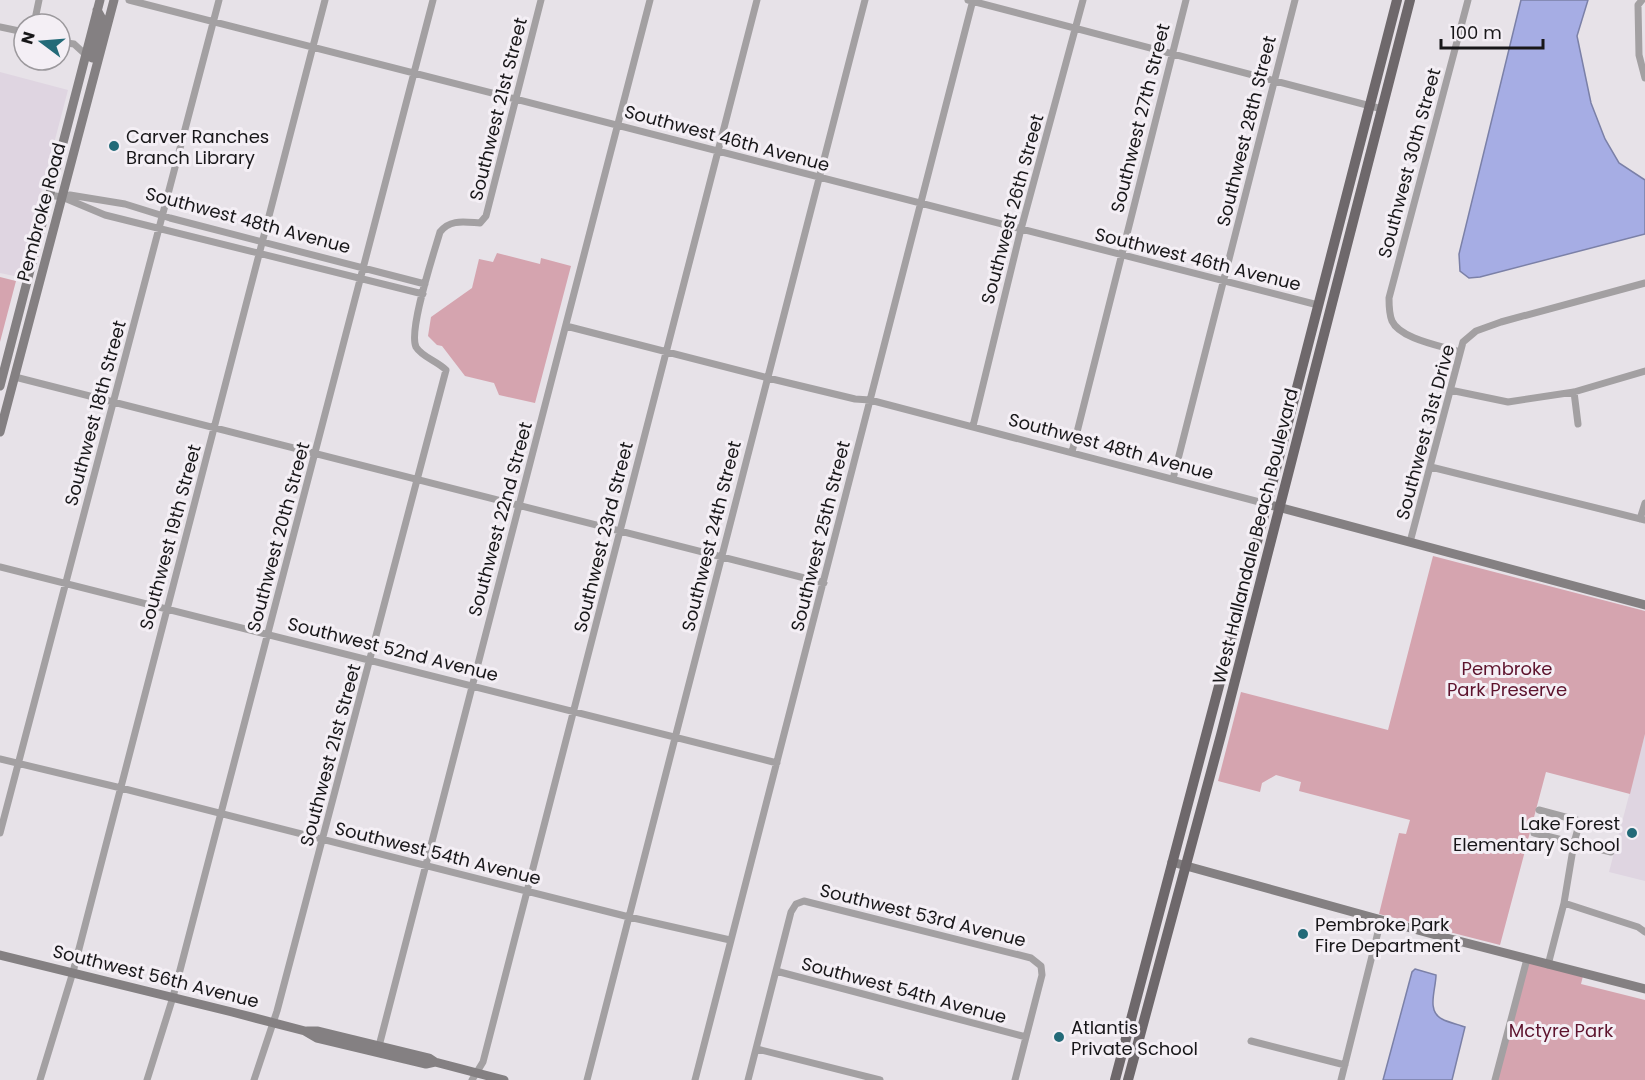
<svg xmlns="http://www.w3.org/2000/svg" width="1645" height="1080" viewBox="0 0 1645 1080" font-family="Poppins,sans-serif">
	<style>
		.built { fill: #dfd5e1 }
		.green { fill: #d5a4af }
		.water { fill: #a6ade4; stroke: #7b80a7; stroke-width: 1.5 }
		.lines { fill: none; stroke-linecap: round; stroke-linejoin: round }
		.street { stroke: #a3a0a2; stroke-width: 7 }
		.secondary { stroke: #848082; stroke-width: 9 }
		.primary { stroke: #6e686b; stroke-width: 10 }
		.poi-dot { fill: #236a78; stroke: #f4eff5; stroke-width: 2 }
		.labels { text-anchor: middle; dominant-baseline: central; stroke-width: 6; stroke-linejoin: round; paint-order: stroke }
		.street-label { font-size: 18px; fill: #181719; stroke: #f4eff5 }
		.poi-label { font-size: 18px; fill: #181719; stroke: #f4eff5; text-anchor: start }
		.park-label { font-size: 18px; fill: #5d132d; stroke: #f4eff5 }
	</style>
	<rect width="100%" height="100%" fill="#e7e2e8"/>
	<path class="built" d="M0,72L68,90L19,277L0,273Z
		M1645,734V881L1609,872Z"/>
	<path class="green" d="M497,253L540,264L541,258L571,266L535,403L499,395L494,383L465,376L442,346L437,345L428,336L431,317L472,288L479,259L493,262Z
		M0,277L16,281L0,342Z
		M1433,556L1645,611V734L1630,794L1546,772L1500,945L1379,914L1399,833L1406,834L1410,820L1299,791L1301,782L1276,775L1262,783L1260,792L1218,781L1241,692L1388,730Z
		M1527,962L1583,976L1581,984L1645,1000V1080H1496Z"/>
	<path class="water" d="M1521,0H1588L1577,36L1591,103L1605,139L1619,163L1645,180V234L1480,277L1469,278L1460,271L1459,254Z
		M1415,969L1436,975C1436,989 1426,1011 1442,1019C1449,1023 1458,1024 1465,1027L1452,1080H1383L1412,972Z"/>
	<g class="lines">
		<path class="street" d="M129,0L1318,305
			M968,0L1382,109
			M1642,0L1638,5L1639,55L1645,78
			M34,24L39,0
			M0,27L24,32
			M60,42L74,44L85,54
			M49,195L62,197L70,195L125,204L170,218L425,284
			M62,197L105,215L423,294
			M566,326L768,378L855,399L870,400L1267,504
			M1460,352C1442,346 1400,339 1392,321C1389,314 1389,306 1389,298L1468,0
			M15,377L824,583
			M1450,390L1508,402L1574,392L1645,371
			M1574,392L1578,424
			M973,426L1021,229L1083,0
			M1072,452L1186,0
			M1431,467L1645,520
			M1173,479L1295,0
			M1640,519L1645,503
			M1410,542L1463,342L1476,331L1501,322L1645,283
			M0,567L777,763
			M0,759L121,788L629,917L730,940
			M1539,810L1580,821L1574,843L1564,903L1548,965
			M0,833L219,0
			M1534,833L1611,852
			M1564,903L1638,927L1645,932
			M776,971L1026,1037
			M1251,1041L1345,1065
			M379,1046L650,0
			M757,1049L880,1080
			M40,1080L73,972L325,0
			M147,1080L173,997L433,0
			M254,1080L277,1011L446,370C437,361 422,357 416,347C408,330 434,253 440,232C450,219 464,222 480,223L486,216L541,0
			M472,1080L483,1062L757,0
			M587,1080L865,0
			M695,1080L973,0
			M748,1080L791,912L796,904L804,901L1031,958L1041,966L1042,975L1015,1080
			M1341,1080L1381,920
			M1495,1080L1527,959"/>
		<path class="secondary" d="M92,58L102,19L97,10
			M0,386L100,0
			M0,432L114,0
			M1267,504L1645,605
			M1172,862L1443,937L1645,989
			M0,955L232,1012L305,1031L317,1038L426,1064L435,1062
			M307,1031H318L429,1058L435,1062L504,1080"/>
		<path class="primary" d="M1115,1080L1267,504L1397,0
			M1128,1080L1221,735L1410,0"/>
	</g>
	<g class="poi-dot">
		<circle cx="114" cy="146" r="6"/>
		<circle cx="1632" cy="833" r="6"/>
		<circle cx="1303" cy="934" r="6"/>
		<circle cx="1059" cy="1037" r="6"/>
	</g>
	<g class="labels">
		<g class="street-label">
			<text transform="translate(498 109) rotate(-76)">Southwest 21st Street</text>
			<text transform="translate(1140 118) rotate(-76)">Southwest 27th Street</text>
			<text transform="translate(1246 131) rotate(-76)">Southwest 28th Street</text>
			<text transform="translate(727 138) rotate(15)">Southwest 46th Avenue</text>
			<text transform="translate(1409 163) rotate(-75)">Southwest 30th Street</text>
			<text transform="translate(1012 209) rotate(-75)">Southwest 26th Street</text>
			<text transform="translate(41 212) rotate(-75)">Pembroke Road</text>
			<text transform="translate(248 220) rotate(15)">Southwest 48th Avenue</text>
			<text transform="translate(1198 259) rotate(14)">Southwest 46th Avenue</text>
			<text transform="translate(95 413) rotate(-75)">Southwest 18th Street</text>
			<text transform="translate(1425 432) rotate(-75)">Southwest 31st Drive</text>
			<text transform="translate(1111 446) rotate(15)">Southwest 48th Avenue</text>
			<text transform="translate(500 519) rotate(-75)">Southwest 22nd Street</text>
			<text transform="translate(711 536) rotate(-76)">Southwest 24th Street</text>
			<text transform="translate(820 536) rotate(-76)">Southwest 25th Street</text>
			<text transform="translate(1255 536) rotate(-76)">West Hallandale Beach Boulevard</text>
			<text transform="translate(170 537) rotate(-75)">Southwest 19th Street</text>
			<text transform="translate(278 537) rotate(-75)">Southwest 20th Street</text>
			<text transform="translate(603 537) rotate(-76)">Southwest 23rd Street</text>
			<text transform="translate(393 649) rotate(14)">Southwest 52nd Avenue</text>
			<text transform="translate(330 755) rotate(-75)">Southwest 21st Street</text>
			<text transform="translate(438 853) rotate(14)">Southwest 54th Avenue</text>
			<text transform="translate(923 915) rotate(14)">Southwest 53rd Avenue</text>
			<text transform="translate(156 976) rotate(14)">Southwest 56th Avenue</text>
			<text transform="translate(904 990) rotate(15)">Southwest 54th Avenue</text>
		</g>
		<g class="poi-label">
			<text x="126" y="136">Carver Ranches<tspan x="126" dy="21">Branch Library</tspan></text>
			<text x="1620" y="823" text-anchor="end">Lake Forest<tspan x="1620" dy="21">Elementary School</tspan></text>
			<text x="1315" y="924">Pembroke Park<tspan x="1315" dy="21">Fire Department</tspan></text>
			<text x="1071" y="1027">Atlantis<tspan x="1071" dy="21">Private School</tspan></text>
		</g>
		<g class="park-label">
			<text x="1507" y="668">Pembroke<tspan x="1507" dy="21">Park Preserve</tspan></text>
			<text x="1561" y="1030">Mctyre Park</text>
		</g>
	</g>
	<g transform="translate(42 42) rotate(286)"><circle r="28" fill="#f4eff5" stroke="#9c999d" stroke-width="1.5"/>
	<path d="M0-4.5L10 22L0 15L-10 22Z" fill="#236a78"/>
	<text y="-9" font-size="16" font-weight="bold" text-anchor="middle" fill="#181719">N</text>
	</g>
	<path d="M1441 39v9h102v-9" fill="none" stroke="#181719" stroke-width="3"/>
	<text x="1450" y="39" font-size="18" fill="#181719" stroke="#f4eff5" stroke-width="4.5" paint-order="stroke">100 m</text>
</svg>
